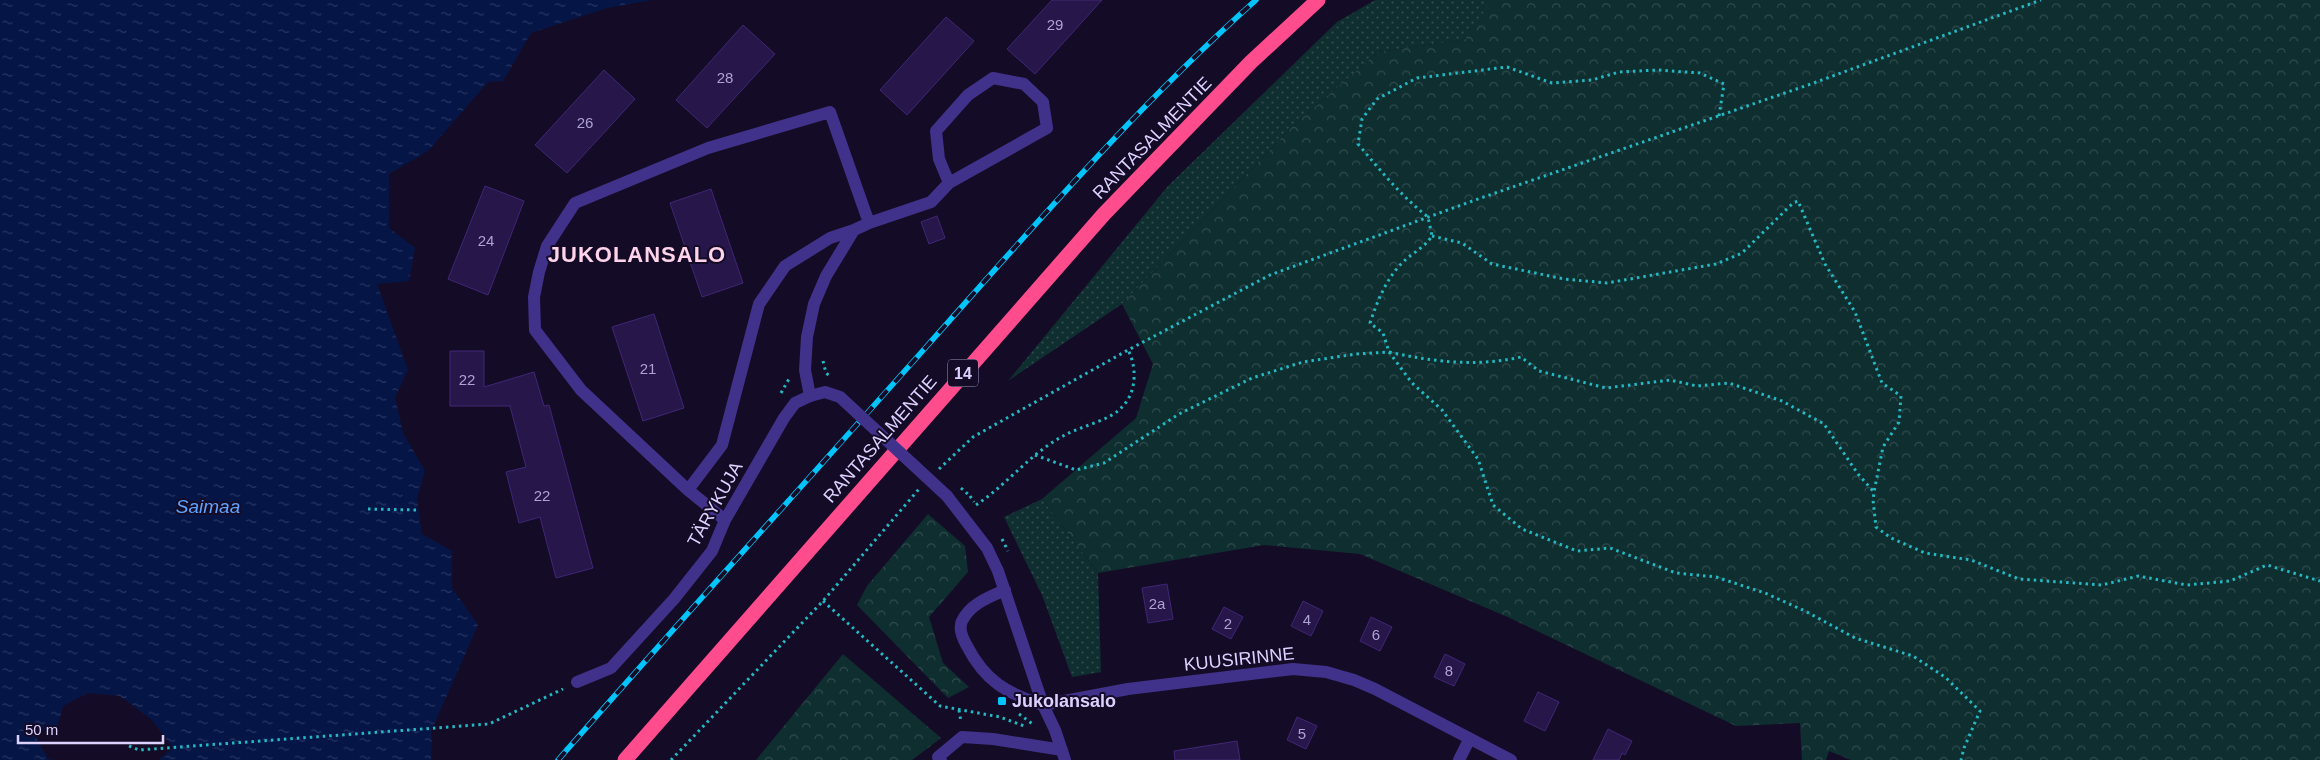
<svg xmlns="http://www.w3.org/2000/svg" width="2320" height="760" viewBox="0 0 2320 760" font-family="Arial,sans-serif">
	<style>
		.green { fill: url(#green-dots) }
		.forest { fill: url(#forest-crowns) }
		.water { fill: url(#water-ripples) }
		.building { fill: #261649; stroke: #402677 }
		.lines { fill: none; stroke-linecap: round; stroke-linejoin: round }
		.path { stroke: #22b9c2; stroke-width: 3; stroke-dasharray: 2.5 4; stroke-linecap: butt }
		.minor { stroke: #40328a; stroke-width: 12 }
		.highway { stroke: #ff4c8d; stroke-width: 15 }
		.rail-casing { stroke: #00c5fc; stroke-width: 5.5 }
		.rail { stroke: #140c26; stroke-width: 4; stroke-dasharray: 11; stroke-linecap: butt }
		.path-bridge { stroke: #22b9c2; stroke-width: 3; stroke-dasharray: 2.5 4; stroke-linecap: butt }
		.minor-bridge { stroke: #40328a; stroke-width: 12 }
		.poi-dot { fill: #00c5fc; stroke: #140c26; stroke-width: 2 }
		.labels { text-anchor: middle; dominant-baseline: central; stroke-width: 4; stroke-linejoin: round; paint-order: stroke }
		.number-label { font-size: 15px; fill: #aea2d2 }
		.shield { fill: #140c26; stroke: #a096be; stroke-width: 1 }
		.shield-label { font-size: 16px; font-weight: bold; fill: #dcd1ff }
		.street-label { font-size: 18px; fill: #dcd1ff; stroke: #140c26 }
		.poi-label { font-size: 18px; font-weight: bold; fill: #dcd1ff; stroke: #140c26; text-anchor: start }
		.water-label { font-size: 19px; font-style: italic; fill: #5fa2ff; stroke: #140c26 }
		.district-label { font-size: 22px; font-weight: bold; letter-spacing: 1px; fill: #ffd3ea; stroke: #140c26 }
	</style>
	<defs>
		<pattern id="green-dots" width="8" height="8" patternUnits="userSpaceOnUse" patternTransform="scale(1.25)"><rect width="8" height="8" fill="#0f2e30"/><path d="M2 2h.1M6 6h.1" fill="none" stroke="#314b4f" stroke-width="1.8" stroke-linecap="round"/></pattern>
		<pattern id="forest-crowns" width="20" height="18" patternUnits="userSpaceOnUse" patternTransform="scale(1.25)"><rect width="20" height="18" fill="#0f2e30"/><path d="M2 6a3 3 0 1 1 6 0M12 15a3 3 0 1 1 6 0" fill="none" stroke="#314b4f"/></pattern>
		<pattern id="water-ripples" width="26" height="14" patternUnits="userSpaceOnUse" patternTransform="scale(1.25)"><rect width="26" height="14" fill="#051546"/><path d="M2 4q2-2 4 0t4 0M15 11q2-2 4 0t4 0" fill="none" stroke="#293662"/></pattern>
	</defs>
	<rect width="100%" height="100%" fill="#140c26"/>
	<path class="green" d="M1375,0H1492L1468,39L1378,52L1293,126L1122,304L1008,381L1168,186L1337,22Z
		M1042,499L1098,573L1101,672L1072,677L1042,595L1004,517Z"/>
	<path class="forest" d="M1491,0H2320V760H1851L1829,751L1826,760H1802L1800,723L1736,726L1510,618L1360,554L1264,545L1098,573L1042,499L1136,418L1153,364L1122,304L1293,126L1378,52L1467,39Z
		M928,514L965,546L968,572L929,617L943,663L969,687L948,698L857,605L867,586Z
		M843,654L941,738L912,760H756Z"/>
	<path class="water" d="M0,0H652L607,8L531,33L503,81L488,82L428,151L389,174V228L415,248L409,281L377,284L408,370L395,397L403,433L425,471L417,499L422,534L452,551V588L478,625L432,729L431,760H158L173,748L152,720L120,696L88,693L63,706L56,731L43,730L36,737L48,759L53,760H0Z"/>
	<path class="building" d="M1052,0H1102L1035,74L1007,49Z
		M946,17L974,41L907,115L880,90Z
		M743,25L775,54L707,128L676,100Z
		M604,70L635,99L567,173L535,145Z
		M485,186L524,201L488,295L448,279Z
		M711,189L743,283L702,297L670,203Z
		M937,216L945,238L929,244L921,222Z
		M654,314L684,408L643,421L612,327Z
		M450,351H484V387L534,372L544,406L549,405L593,568L556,578L540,517L519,523L506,472L526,467L510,406H450Z
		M1167,584L1173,619L1148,623L1142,588Z
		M1303,601L1323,611L1311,636L1291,626Z
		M1224,607L1243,617L1231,639L1212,629Z
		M1371,617L1392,627L1380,651L1360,641Z
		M1445,654L1465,664L1454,686L1434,677Z
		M1538,692L1559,702L1545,731L1524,721Z
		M1297,717L1317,726L1306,749L1287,740Z
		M1608,729L1632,741L1625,755L1622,753L1619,760H1593Z
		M1237,741L1240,760H1175L1174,751Z"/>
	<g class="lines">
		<path class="path" d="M1719,116L1724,84L1700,73L1658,70L1619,72L1592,80L1552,83L1507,67L1417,78L1377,99L1362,119L1358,144C1380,170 1401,196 1428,217L1432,236C1424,248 1412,253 1402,263C1386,279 1377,302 1370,323L1383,333L1389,352C1434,362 1476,367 1521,357L1539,371L1606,388L1670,380L1697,386L1729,383L1782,401L1824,424L1858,474L1874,492
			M1432,236L1462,243L1492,264L1564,279L1607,283L1716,264L1742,253L1793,203L1798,201L1825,264L1855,312L1882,383L1901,396L1899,422L1883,447L1874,492L1873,500L1876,527L1891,538L1925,553L1971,560L2019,579L2102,585L2138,576L2187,585L2230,581L2267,565L2320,581
			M823,361L826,373L831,377
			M781,393L790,377
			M1035,455L1076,470L1104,463L1179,414L1252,378L1303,362L1356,354L1389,352L1412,383L1442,410L1478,459L1493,505L1522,529L1577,551L1610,548L1676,573L1716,577L1765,593L1805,611L1855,638L1913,656L1945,677L1980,711L1964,748L1961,760
			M939,469L973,437L1128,350L1270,275L1475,200L1808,85L2041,0
			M970,496L974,502
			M976,505C1008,484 1032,451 1067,434C1082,426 1111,420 1122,407C1137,392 1137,367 1128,350
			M368,509L417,510
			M1002,539L1008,551
			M823,601L940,706L1000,717L1027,727
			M959,710L961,722
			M1019,714L1034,725
			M129,746L139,750L489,724L563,689
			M671,760L823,601L919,489"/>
		<path class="minor" d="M688,490L722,445L759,304L785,266L830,238L854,230
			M947,496L987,548L998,571L1043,705L1055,730L1065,760
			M725,520L688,490L581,390L535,330L534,297L539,272L547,246L575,203L708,148L830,112L869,223
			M1005,590C989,597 970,604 962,621C958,629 963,639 967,646C985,681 1006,693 1043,705
			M577,682L611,668L674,599L712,551L725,520L784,418L795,403L810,396L805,370L807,337L814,304L826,276L854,230L869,223L931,202L949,183L1047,128L1043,102L1024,84L993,78L968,95L936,131L939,159L949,183
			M1043,705L1128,689L1293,669L1326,672L1354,680L1375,689L1511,760
			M941,760L938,757L962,737L993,739L1062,750
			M1459,760L1469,740"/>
		<path class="highway" d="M625,760L1104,214L1251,62L1318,0"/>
		<defs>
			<path id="rail" d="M558,760C680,621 804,484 927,346C1033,227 1137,106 1256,0"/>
		</defs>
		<use href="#rail" class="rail-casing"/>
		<use href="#rail" class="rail"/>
		<path class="path-bridge" d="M961,488L970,496"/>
		<path class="minor-bridge" d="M810,396L825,392L840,397L947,496"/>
	</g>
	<rect class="poi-dot" x="997" y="696" width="10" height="10" rx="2.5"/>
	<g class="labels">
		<g class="number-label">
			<text x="1055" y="24">29</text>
			<text x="725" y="77">28</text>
			<text x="585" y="122">26</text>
			<text x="486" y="240">24</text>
			<text x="648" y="368">21</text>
			<text x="467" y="379">22</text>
			<text x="542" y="495">22</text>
			<text x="1157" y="603">2a</text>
			<text x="1307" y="619">4</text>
			<text x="1228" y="623">2</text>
			<text x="1376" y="634">6</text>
			<text x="1449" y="670">8</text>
			<text x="1302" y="733">5</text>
		</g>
		<rect class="shield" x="948" y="359.5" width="30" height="27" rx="4"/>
		<g class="shield-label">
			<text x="963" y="373">14</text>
		</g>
		<g class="street-label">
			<text transform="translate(1152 138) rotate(-46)">RANTASALMENTIE</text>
			<text transform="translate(880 439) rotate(-49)">RANTASALMENTIE</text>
			<text transform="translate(715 504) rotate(-61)">TÄRYKUJA</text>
			<text transform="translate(1239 659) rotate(-6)">KUUSIRINNE</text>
		</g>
		<g class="poi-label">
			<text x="1012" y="701">Jukolansalo</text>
		</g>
		<g class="water-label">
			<text x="208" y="506">Saimaa</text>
		</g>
		<g class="district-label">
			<text x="637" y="254">JUKOLANSALO</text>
		</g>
	</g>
	<path d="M18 735v8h145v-8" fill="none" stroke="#dcd1ff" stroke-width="2.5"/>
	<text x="25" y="735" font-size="15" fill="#dcd1ff" stroke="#140c26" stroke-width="4" paint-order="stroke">50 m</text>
</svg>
